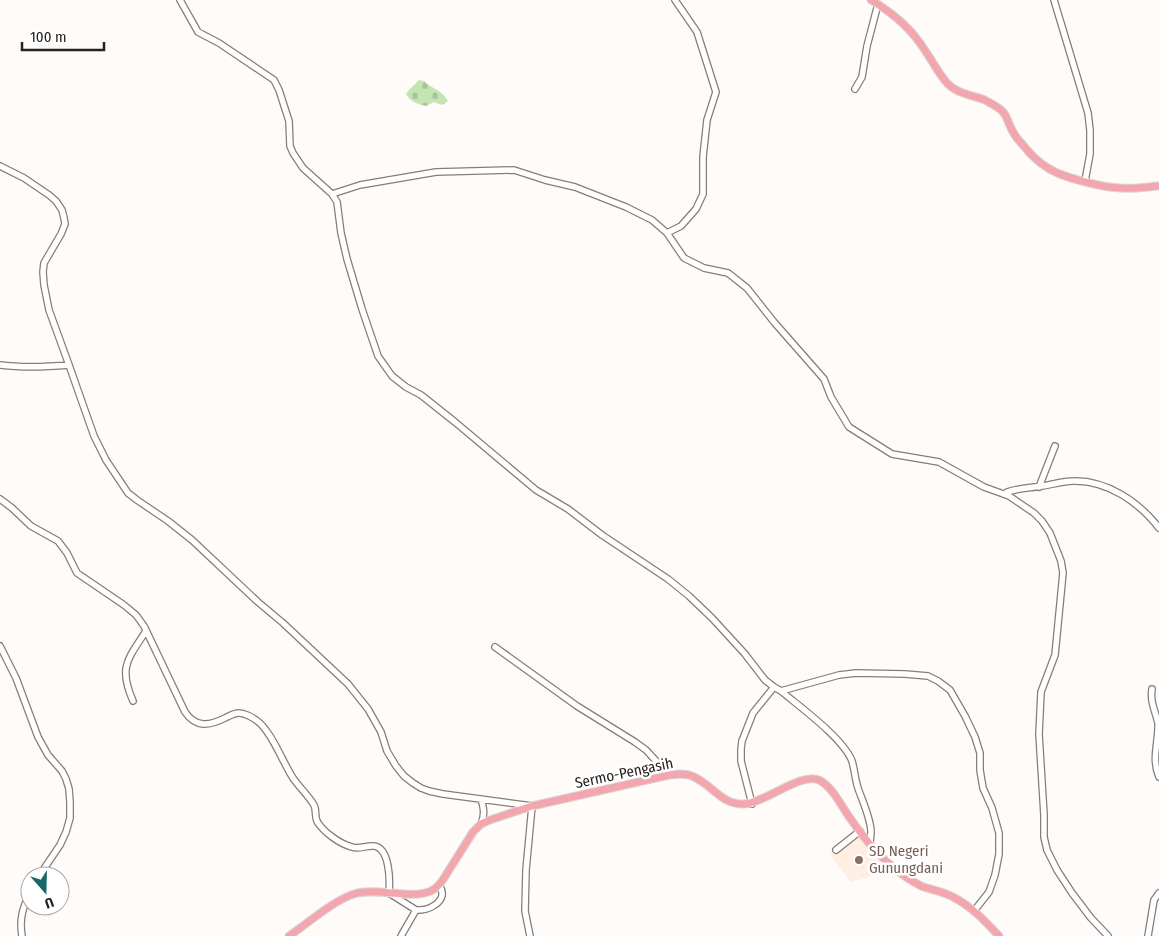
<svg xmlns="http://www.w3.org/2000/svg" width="1159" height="936" viewBox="0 0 1159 936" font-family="'Fira Sans Condensed',sans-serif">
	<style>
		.education { fill: #feefe2 }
		.cemetery { fill: url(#cemetery-stones) }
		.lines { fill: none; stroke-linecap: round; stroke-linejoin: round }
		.minor-casing { stroke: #857d78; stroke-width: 8 }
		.major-casing { stroke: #d8d7d7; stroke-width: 9 }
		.minor { stroke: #fff; stroke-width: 5.5 }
		.major { stroke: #f4a6af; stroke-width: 7 }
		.education-dot { fill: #8d6e63; stroke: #fff; stroke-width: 2 }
		.labels { text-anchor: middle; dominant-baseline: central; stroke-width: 5; stroke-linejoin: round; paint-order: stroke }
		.street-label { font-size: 15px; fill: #24211f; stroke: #fff }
		.education-label { font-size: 15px; fill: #785e54; stroke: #fff; text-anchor: start }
	</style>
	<defs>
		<pattern id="cemetery-stones" width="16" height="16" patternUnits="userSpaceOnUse" patternTransform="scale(1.25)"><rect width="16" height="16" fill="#c3e5b2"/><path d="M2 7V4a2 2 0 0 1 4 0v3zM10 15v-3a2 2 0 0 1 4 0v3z" fill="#a7c499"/></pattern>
	</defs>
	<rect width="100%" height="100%" fill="#fffbf9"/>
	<path class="education" d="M858,834L889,866L866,878L851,882L830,855Z"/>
	<path class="cemetery" d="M419,80L424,81C433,90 440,88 448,101L442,105L434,102L426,106C418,104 410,102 406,94L409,90Z"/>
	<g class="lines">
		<defs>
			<path id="minor" d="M180,0L198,32L219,43L274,80L279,90L289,121L290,146L293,153L303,168L332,194L337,202L341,233L347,259L362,309L378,356L392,376L406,387L421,395L455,422L536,490L568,509L602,535L668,579L689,596L712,618L745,654L765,680L774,687L753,713L742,741L741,749V761L752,804
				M1054,0L1088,113L1090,130V154L1085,181
				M855,89L862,77L867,46L878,4
				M0,166L24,178L49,195L56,201L62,210L64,218L65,224L61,234L44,263L43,272L44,285L49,310L69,365L94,436L106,460L128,493L137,500L168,521L192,540L258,602L283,623L348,684L368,709L381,732L387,751L396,766L404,776L413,783L421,788L429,791L443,794L532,806L526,870L525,911L530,936
				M332,194L360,185L436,172L514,170L545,180L575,187L626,207L652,220L667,233L684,258L704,268L728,273L747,288L774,322L824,379L831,397L849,427L892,454L939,462L984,487L1009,496L1034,513L1042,521L1050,533L1061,561L1063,573L1055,655L1041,692L1039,734L1044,815V837L1047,850L1057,870L1072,893L1091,918L1108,936
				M667,233L681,226L696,209L703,194V157L707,120L716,92L697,32L675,0
				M0,365C24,368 46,367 69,365
				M1039,487L1055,446
				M1009,496L1007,492C1019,488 1030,488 1042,486C1052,485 1062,481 1073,481C1107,480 1139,502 1159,528
				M0,499L12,508L31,526L58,541L67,553L77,573L124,605L136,615L144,626L185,712C196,728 209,726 225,718C229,716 234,713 239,713C244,713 252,717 256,720C271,730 283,763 293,778C299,787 308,795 314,805C317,811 314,817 318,823C325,833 340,844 352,847C359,850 366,845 374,846C390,848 390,881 389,893L416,910
				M0,646L16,678L38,737L48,755L62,771L66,779L69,789L70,802V818L66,832L60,845L39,876
				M495,647L577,706L635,742L646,750L669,775
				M774,687L781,691L839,675L856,673L905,674L928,676L938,681L950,690L965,716L975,737L980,753V770L983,788L992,808L999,833V854L995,875L989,892L974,911
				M1152,689C1150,702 1155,710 1158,723C1159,742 1151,758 1159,777
				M781,691C800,707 843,738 852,761C855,771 855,781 859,791C863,802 871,820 871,832C871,836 870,840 870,843
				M133,701C118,667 128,659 146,631
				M481,799C484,808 485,815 481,824
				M836,850L860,831
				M22,936C19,918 23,908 30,892
				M401,936L416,910C430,911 450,900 439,885
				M1148,936L1154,900L1159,893"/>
			<path id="major" d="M871,0C894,14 912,29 926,52C933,62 939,74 947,83C957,94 972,95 985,100C990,103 996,106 1001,110C1007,115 1007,120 1010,126C1013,133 1018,140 1023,145C1030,154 1038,162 1048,168C1061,177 1104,188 1121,188C1134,189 1146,187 1159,186
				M289,936C307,924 334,900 354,894C376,887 411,900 431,891C437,888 441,883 444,878L473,832L481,824L490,820L532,806L669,775C677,774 685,773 692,776C712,784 721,805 744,804C765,803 801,772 819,780C833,787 841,806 850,818C859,831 869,845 881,856C892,867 907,879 921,886C931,890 943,891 953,897C971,906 985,921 999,936"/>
		</defs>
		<use href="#minor" class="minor-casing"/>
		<use href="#major" class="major-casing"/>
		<use href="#minor" class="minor"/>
		<use href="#major" class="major"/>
	</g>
	<circle class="education-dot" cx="859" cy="860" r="5"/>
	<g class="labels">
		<g class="street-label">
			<text transform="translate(624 773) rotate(-12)">Sermo-Pengasih</text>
		</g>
		<g class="education-label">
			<text x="869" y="851">SD Negeri<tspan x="869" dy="17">Gunungdani</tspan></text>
		</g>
	</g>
	<g transform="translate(45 891) rotate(160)"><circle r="24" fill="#ffffff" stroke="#a7a6a5"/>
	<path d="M0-4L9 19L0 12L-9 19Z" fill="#196767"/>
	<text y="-8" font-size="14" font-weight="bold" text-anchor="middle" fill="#24211f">U</text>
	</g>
	<path d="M22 42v8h82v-8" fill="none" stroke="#24211f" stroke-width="2.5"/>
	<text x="30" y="42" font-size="15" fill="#24211f" stroke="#ffffff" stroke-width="4" paint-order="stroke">100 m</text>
</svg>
